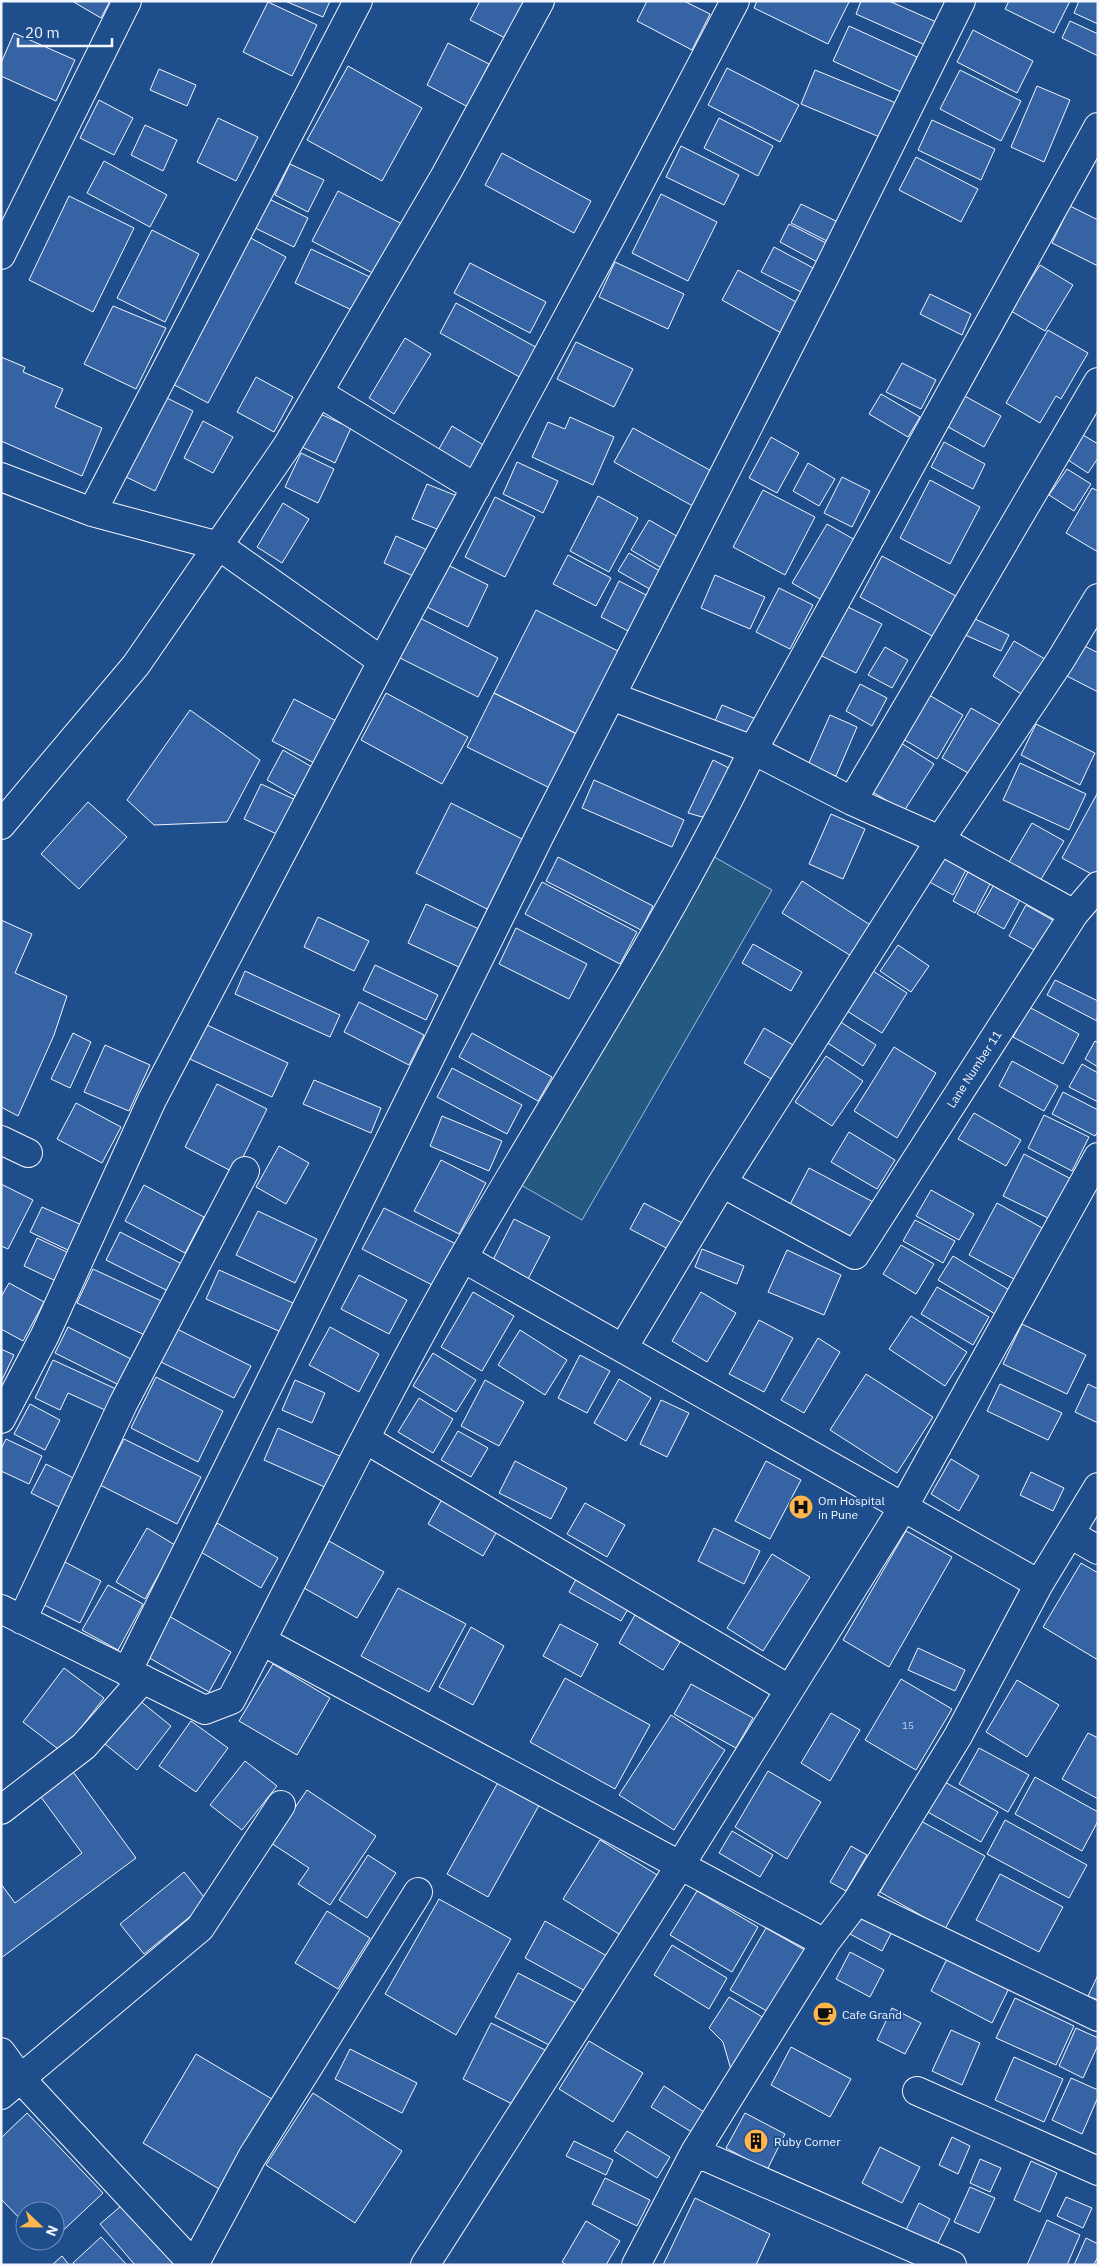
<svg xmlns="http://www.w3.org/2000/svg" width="1099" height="2266" viewBox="0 0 1099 2266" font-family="'IBM Plex Sans',sans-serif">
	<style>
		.green { fill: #245a82; stroke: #a8bbd7 }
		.building { fill: #3563a3; stroke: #f2f6ff }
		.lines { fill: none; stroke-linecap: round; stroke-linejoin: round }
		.street-casing { stroke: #f2f6ff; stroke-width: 30 }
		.street { stroke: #1f4e8c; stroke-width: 28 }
		.labels { text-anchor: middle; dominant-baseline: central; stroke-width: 4; stroke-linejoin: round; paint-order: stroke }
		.number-label { font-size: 10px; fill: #c3d1e8 }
		.street-label { font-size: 12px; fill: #f2f6ff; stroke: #1f4e8c }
		.poi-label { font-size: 12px; fill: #f2f6ff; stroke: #1f4e8c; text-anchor: start }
	</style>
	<rect width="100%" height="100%" fill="#1f4e8c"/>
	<path class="green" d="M704,851L772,890L582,1220L514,1181Z"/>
	<path class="building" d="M72,1H110L101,18Z
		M285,1H330L323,17Z
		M480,1H531L511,41L470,20Z
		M647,1H684L710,14L692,50L637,21Z
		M757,1H847L849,2L828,44L754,8Z
		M861,1H889L943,25L932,48L856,14Z
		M1009,1H1070L1054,33L1005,9Z
		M1079,1H1098V24L1074,13Z
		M268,2L317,25L292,76L243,52Z
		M1070,21L1098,34V56L1062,38Z
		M849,26L917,57L901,92L833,61Z
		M973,30L1033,61L1017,93L957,62Z
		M14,33L75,60L56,101L1,76V63Z
		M448,43L489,64L468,107L427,85Z
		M348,66L422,108L382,181L307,140Z
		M727,68L799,105L780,142L708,105Z
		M159,69L196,85L187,106L150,90Z
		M815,70L896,103L882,138L801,104Z
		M960,70L1021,101L1001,141L940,109Z
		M1037,86L1070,100L1044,162L1011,147Z
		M99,100L133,118L114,155L80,138Z
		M218,118L258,137L236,181L197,162Z
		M719,118L773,146L758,176L704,148Z
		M932,120L995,149L981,180L918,150Z
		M145,125L177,140L163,171L131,155Z
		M681,146L739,175L724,205L666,177Z
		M502,153L591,201L574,233L485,185Z
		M916,157L978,189L961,222L899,190Z
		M104,161L167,195L150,227L87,193Z
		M290,164L324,180L308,212L275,195Z
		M338,191L408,227L382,278L312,241Z
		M661,194L717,222L688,281L632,253Z
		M69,196L134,228L93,312L29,280Z
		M263,196L308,218L294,247L249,225Z
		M801,204L840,223L831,243L791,223Z
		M1070,206L1098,220V266L1052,243Z
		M789,224L830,245L821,264L780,242Z
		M152,230L199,254L165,322L117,298Z
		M247,236L286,257L208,403L169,382Z
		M774,247L817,270L805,294L761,272Z
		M311,249L374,279L358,313L295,283Z
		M615,262L684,294L668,329L599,297Z
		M470,263L546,302L530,333L454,293Z
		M1040,265L1073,285L1045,331L1011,311Z
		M738,270L798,303L781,333L722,300Z
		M930,294L971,314L962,335L920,314Z
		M456,303L541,350L525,380L440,333Z
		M113,306L166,328L136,389L84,364Z
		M1048,330L1088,353L1061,399L1056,396L1040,423L1006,403Z
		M405,338L431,354L394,414L369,398Z
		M576,342L633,369L614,407L557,379Z
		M1,357L25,367L23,372L63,389L55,407L102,428L82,476L1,441Z
		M902,363L936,380L921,409L886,392Z
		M256,377L293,397L274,432L237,412Z
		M159,394L193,411L155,491L120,474Z
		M881,394L920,417L908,437L869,414Z
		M961,394L1001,416L984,447L943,424Z
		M318,413L351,428L335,463L302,447Z
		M570,417L614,437L593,485L532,457L548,422L565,429Z
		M203,421L233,437L213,473L184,458Z
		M452,426L490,449L475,476L436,454Z
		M633,428L717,474L698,509L614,462Z
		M1078,432L1098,444V458L1088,473L1062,456Z
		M771,437L799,453L777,493L749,478Z
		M944,442L985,464L973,489L931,467Z
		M301,453L334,469L318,503L285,487Z
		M517,462L558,481L543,513L503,494Z
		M808,463L835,479L819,506L793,491Z
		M1067,469L1091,484L1074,511L1049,495Z
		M842,477L870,491L852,527L824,513Z
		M930,480L980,507L950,564L900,538Z
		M427,484L462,498L447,533L412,519Z
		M1092,488L1098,491V552L1066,533Z
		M763,490L815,517L785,575L733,547Z
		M598,496L638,518L609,572L570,551Z
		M495,497L535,517L505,577L465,557Z
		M283,503L309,519L282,563L257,547Z
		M649,520L687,542L670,573L631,550Z
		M827,524L855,540L820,599L792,583Z
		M396,536L434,553L422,580L384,563Z
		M629,553L665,574L655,592L618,571Z
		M568,555L611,578L596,606L553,584Z
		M882,556L956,596L934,637L860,597Z
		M446,564L488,585L468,627L425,606Z
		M715,575L765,597L750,629L701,608Z
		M619,581L654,599L636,635L601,617Z
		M779,588L813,605L790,649L756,632Z
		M844,605L882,624L856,673L818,654Z
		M536,610L620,652L579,735L494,693Z
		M416,616L498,658L478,697L396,656Z
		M971,617L1009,635L1001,651L963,634Z
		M1014,641L1045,659L1023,695L993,676Z
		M1079,643L1098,653V692L1063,674Z
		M885,647L908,660L892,688L868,675Z
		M860,684L887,698L872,726L846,711Z
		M386,693L468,737L442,784L361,740Z
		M494,693L579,735L552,789L467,747Z
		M929,695L963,715L937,759L903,739Z
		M294,699L342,724L320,766L272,741Z
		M722,705L756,719L745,744L711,730Z
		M971,708L1004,727L975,777L942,758Z
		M190,710L260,760L227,822L154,825L127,800Z
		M830,715L857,727L836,776L808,765Z
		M1036,724L1095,753L1080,785L1021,755Z
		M901,743L934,764L904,811L871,791Z
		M283,750L312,767L295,796L267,780Z
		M713,760L733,770L713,820L688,813Z
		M1020,763L1086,794L1069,830L1003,800Z
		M594,780L684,820L672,847L582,808Z
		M261,784L296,800L279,835L244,819Z
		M1098,792V875L1097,877L1062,858Z
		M88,802L127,837L79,889L41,854Z
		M451,803L526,841L491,911L416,873Z
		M831,814L865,829L843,879L809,864Z
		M1032,823L1064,841L1040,881L1009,862Z
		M941,851L968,866L953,895L926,880Z
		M558,857L653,906L641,930L546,881Z
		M970,868L992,880L975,913L953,901Z
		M802,881L875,928L856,959L782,913Z
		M996,881L1022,896L1004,929L977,914Z
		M542,882L637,932L620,964L525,914Z
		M426,904L481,930L463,969L408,943Z
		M1026,905L1054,921L1038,952L1009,936Z
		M318,917L369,941L354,971L304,947Z
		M1,920L32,934L15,973L67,996L54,1035L18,1116L1,1107Z
		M516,928L587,964L569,999L499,964Z
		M753,944L802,972L791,991L742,963Z
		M898,945L929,966L911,992L880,971Z
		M375,965L438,995L426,1020L363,990Z
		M245,971L340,1015L330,1037L235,994Z
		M873,971L907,993L882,1033L847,1011Z
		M1055,980L1098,1001L1097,1021L1047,995Z
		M359,1002L424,1035L409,1065L344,1032Z
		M1029,1007L1079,1034L1063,1064L1013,1037Z
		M839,1021L876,1045L863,1066L826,1042Z
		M207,1025L288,1063L272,1097L190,1059Z
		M764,1028L800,1049L780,1084L744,1063Z
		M73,1033L91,1042L70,1088L51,1079Z
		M472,1033L552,1077L538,1101L459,1057Z
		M1095,1041L1098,1043V1067L1085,1059Z
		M105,1045L150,1065L129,1111L84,1092Z
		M894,1047L936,1073L897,1138L854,1111Z
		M826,1056L863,1081L832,1126L795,1102Z
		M1012,1061L1058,1086L1044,1111L999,1086Z
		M1082,1064L1098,1073V1102L1069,1087Z
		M452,1068L522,1105L507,1134L437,1097Z
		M314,1080L381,1108L371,1133L303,1104Z
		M217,1084L267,1109L235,1173L185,1147Z
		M1063,1092L1098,1110V1131L1095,1136L1052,1114Z
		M76,1103L121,1127L102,1163L57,1139Z
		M974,1113L1021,1140L1006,1166L958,1139Z
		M1044,1115L1089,1137L1072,1171L1028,1148Z
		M442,1116L502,1141L489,1171L430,1146Z
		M849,1132L895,1160L877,1189L831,1162Z
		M279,1146L309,1163L286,1204L256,1187Z
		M1024,1154L1071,1179L1050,1219L1003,1196Z
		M441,1160L486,1183L459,1234L414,1211Z
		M809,1168L877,1204L855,1246L787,1210Z
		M1,1184L33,1200L8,1249L1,1246Z
		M144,1185L204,1217L185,1253L125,1221Z
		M931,1190L974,1214L959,1240L916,1216Z
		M644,1203L686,1225L672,1251L630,1229Z
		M997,1203L1044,1229L1016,1280L969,1255Z
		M42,1207L84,1226L72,1252L30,1232Z
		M384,1208L460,1246L438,1288L362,1249Z
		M258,1211L317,1239L295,1283L236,1255Z
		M514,1219L550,1237L528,1279L493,1260Z
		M915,1220L955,1241L943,1263L903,1241Z
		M120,1232L184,1265L170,1292L106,1260Z
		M37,1238L71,1254L58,1282L24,1266Z
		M901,1245L934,1264L916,1294L883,1274Z
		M702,1249L744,1266L737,1284L695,1267Z
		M787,1250L841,1275L824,1315L768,1292Z
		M953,1256L1011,1291L997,1315L938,1280Z
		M93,1269L168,1304L151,1338L77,1303Z
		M219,1270L293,1303L281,1332L206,1299Z
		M359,1275L407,1300L389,1334L341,1309Z
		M9,1283L44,1302L23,1341L1,1329V1297Z
		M937,1287L989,1317L973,1345L921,1314Z
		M473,1292L514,1316L482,1371L441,1347Z
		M701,1292L736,1313L707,1362L672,1341Z
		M911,1316L967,1352L945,1386L889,1349Z
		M759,1320L793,1338L764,1392L729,1374Z
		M1022,1324L1086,1355L1067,1394L1003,1364Z
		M68,1327L139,1363L127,1389L55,1353Z
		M330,1327L379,1354L359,1392L309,1365Z
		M175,1328L251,1366L234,1398L159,1361Z
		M520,1330L567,1360L545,1395L498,1365Z
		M818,1338L840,1352L804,1413L781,1400Z
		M1,1349L14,1355L1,1382Z
		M433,1353L476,1380L456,1412L413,1386Z
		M580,1355L610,1371L587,1413L558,1398Z
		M53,1360L116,1389L105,1410L68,1393L60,1410L35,1398Z
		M866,1374L933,1417L897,1473L830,1430Z
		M156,1377L223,1411L198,1462L131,1428Z
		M619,1379L651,1398L626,1441L594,1423Z
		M295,1380L325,1393L312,1423L282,1410Z
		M485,1380L524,1402L499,1446L461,1426Z
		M1000,1384L1062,1413L1048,1440L987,1411Z
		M1088,1384L1098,1389V1423L1075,1412Z
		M419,1398L453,1419L433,1453L398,1432Z
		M661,1400L689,1413L667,1457L640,1444Z
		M30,1404L60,1420L45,1450L14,1434Z
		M278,1428L342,1457L327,1488L264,1460Z
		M458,1431L488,1448L471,1477L441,1460Z
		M6,1439L42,1456L29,1484L1,1471V1449Z
		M124,1439L201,1477L177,1524L100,1485Z
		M951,1459L979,1476L959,1511L931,1494Z
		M515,1461L567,1488L551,1519L499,1493Z
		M766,1461L801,1480L770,1539L735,1521Z
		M46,1464L85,1484L71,1513L31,1493Z
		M1031,1472L1064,1488L1053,1511L1020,1495Z
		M445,1494L500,1526L483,1556L428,1524Z
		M585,1503L625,1525L607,1557L567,1534Z
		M217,1523L278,1558L261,1588L201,1552Z
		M147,1528L175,1545L145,1599L116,1582Z
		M714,1528L760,1551L744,1584L698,1561Z
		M906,1531L952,1557L889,1667L843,1640Z
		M329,1541L384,1572L357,1618L304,1588Z
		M772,1554L810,1577L763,1651L727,1628Z
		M63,1561L101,1581L80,1623L42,1604Z
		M1081,1563L1098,1573V1660L1043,1627Z
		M581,1570L634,1599L621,1621L569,1592Z
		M108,1585L143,1604L118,1650L82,1630Z
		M398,1588L466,1624L429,1692L361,1656Z
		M635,1615L680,1642L663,1670L619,1643Z
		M169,1616L231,1652L209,1692L146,1656Z
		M560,1624L598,1644L581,1677L543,1656Z
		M471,1627L504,1646L473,1705L439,1687Z
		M918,1648L965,1670L955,1691L908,1670Z
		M273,1664L330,1698L297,1755L239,1721Z
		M64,1668L104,1698L62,1752L23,1722Z
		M565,1678L650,1725L615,1789L530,1742Z
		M901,1679L952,1709L916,1770L865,1740Z
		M1017,1680L1059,1705L1027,1757L986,1732Z
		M691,1684L753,1718L736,1748L674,1714Z
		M139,1700L171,1726L137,1770L105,1744Z
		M831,1713L860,1730L830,1781L801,1763Z
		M671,1715L725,1750L674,1830L619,1795Z
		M191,1721L228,1748L196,1792L159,1766Z
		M1088,1733L1098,1738V1799L1062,1779Z
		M979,1748L1029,1775L1008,1812L959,1784Z
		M245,1761L277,1786L242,1830L210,1805Z
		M71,1769L136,1858L1,1958V1884L15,1903L82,1853L38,1793Z
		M768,1771L821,1802L787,1859L735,1827Z
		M501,1777L542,1800L488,1897L447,1874Z
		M1035,1777L1098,1812V1821L1082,1851L1015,1814Z
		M943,1781L998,1812L981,1842L926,1811Z
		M307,1790L376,1836L330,1905L298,1884L309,1868L271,1843Z
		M919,1820L985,1856L945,1929L880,1892Z
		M1005,1820L1087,1865L1069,1898L987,1854Z
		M732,1831L773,1855L760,1877L719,1853Z
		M600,1840L659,1876L622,1936L563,1899Z
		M851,1846L867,1855L846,1891L830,1882Z
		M368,1855L396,1873L367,1918L339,1900Z
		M184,1872L208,1902L144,1954L120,1924Z
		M1000,1874L1063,1907L1039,1952L976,1920Z
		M697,1891L758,1927L732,1972L670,1935Z
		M439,1899L511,1939L456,2035L385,1994Z
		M865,1907L896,1924L882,1951L850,1934Z
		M327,1911L370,1938L338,1989L295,1963Z
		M545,1921L607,1956L587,1992L525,1958Z
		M766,1928L808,1952L772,2014L730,1990Z
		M672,1945L727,1978L709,2009L654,1975Z
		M951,1951L1012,1982L992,2023L931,1991Z
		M850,1952L884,1970L870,1997L836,1979Z
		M518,1973L576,2003L553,2047L495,2017Z
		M1098,1975V2000L1088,1996Z
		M729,1997L769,2021L734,2080L723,2042L709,2028Z
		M1015,1998L1074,2026L1056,2065L996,2038Z
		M892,2008L921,2023L905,2054L877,2040Z
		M491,2023L547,2051L518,2107L463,2079Z
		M1076,2028L1098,2038V2045L1083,2078L1059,2066Z
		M951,2030L980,2043L962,2085L932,2071Z
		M589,2041L643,2073L613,2122L559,2089Z
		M791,2047L851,2079L830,2117L771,2085Z
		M350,2049L417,2083L402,2113L335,2079Z
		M196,2054L272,2099L219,2189L143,2143Z
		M1014,2057L1063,2079L1044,2122L995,2100Z
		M1071,2078L1098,2090V2097L1082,2134L1052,2120Z
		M664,2086L707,2114L695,2134L651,2107Z
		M313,2093L402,2151L355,2223L266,2165Z
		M27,2113L103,2193L55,2238V2211H25V2224L1,2199V2138Z
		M745,2113L785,2134L767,2170L726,2148Z
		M627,2131L670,2157L657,2178L614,2151Z
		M952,2137L970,2146L958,2174L939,2165Z
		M574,2141L613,2160L606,2175L566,2156Z
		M880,2147L920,2167L902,2203L862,2183Z
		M980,2159L1001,2168L990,2192L970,2183Z
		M1031,2161L1057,2173L1040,2212L1014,2200Z
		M605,2178L650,2200L637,2226L592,2204Z
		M970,2187L995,2198L979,2233L954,2222Z
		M1066,2197L1092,2208L1083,2228L1057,2216Z
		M695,2198L770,2234L756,2265H663Z
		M127,2201L179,2260L174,2265H135L100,2224Z
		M919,2203L950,2219L937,2245L906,2230Z
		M1047,2220L1080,2235L1067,2265H1027Z
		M586,2221L620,2241L606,2265H567L562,2262Z
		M101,2237L127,2265H74L73,2263Z
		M1086,2238L1098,2244V2256L1094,2265H1074Z
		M62,2256L69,2265H52Z"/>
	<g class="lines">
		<defs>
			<path id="street" d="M1,255L127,1
				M319,393L476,488
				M1,477L92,512L219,546L382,661
				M92,512L358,1
				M1098,598L1060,661L940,840L722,1183L855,1255L1074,914L1098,886
				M611,696L753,750L852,801L940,840L1074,914
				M852,801L1098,382
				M1,825L136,665L287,446L446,174L540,1
				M1,1140L28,1153
				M463,1258L1039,1584
				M623,1348L722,1183
				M1,1419L45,1335L152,1100L395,637L618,224L735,1
				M365,1439L789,1689
				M1070,1534L1098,1550
				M1,1609L205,1710L231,1700C308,1552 381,1401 464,1256C561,1088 669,925 753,750L1098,127
				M22,1620L123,1404L245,1171
				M262,1641L825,1943
				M127,1672L539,837L828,270L961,1
				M1,1810L84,1746L143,1679
				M857,1901L1098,2017
				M1,2052L20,2078L194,2265
				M917,2091L1098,2171
				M1,2095L200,1928L281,1805
				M695,2152L952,2265
				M194,2265L252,2157L418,1892
				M425,2265L681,1864L904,1506L1098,1157
				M636,2265L695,2152L825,1943L857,1901L958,1736L1039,1584L1098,1487"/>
		</defs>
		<use href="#street" class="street-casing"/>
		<use href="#street" class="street"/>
	</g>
	<defs>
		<symbol id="hospital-disc" viewBox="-11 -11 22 22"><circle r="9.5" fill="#ffb74d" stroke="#1f4e8c"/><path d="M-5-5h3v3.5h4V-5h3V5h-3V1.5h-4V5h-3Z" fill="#111"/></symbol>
		<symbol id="cafe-disc" viewBox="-11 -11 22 22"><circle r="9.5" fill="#ffb74d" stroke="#1f4e8c"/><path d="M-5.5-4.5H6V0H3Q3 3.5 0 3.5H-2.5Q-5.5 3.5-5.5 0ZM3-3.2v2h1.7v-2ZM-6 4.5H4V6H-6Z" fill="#111"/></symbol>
		<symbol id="building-disc" viewBox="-11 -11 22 22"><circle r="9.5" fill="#ffb74d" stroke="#1f4e8c"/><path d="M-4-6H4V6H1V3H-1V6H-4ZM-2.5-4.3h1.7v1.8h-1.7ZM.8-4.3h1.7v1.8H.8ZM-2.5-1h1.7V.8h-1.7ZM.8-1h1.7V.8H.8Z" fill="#111"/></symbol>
	</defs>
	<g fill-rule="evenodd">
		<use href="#hospital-disc" x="787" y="1493" width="28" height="28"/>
		<use href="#cafe-disc" x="811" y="2000" width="28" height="28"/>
		<use href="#building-disc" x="742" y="2127" width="28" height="28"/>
	</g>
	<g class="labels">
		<g class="number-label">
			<text x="908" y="1725">15</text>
		</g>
		<g class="street-label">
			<text transform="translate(974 1069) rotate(-57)">Lane Number 11</text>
		</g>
		<g class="poi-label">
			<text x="818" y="1500">Om Hospital<tspan x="818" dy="14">in Pune</tspan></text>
			<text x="842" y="2014">Cafe Grand</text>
			<text x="774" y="2141">Ruby Corner</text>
		</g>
	</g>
	<rect width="1099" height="2266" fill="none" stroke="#f2f6ff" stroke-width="5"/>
	<g transform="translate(40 2226) rotate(112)"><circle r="24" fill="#1f4e8c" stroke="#7391ba"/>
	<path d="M0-4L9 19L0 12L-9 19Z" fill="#ffb74d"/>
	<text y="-8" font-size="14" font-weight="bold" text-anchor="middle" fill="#f2f6ff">N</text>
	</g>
	<path d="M18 38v8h94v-8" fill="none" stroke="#f2f6ff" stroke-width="2.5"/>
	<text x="25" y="38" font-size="15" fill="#f2f6ff" stroke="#1f4e8c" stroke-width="4" paint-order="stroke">20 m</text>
</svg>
